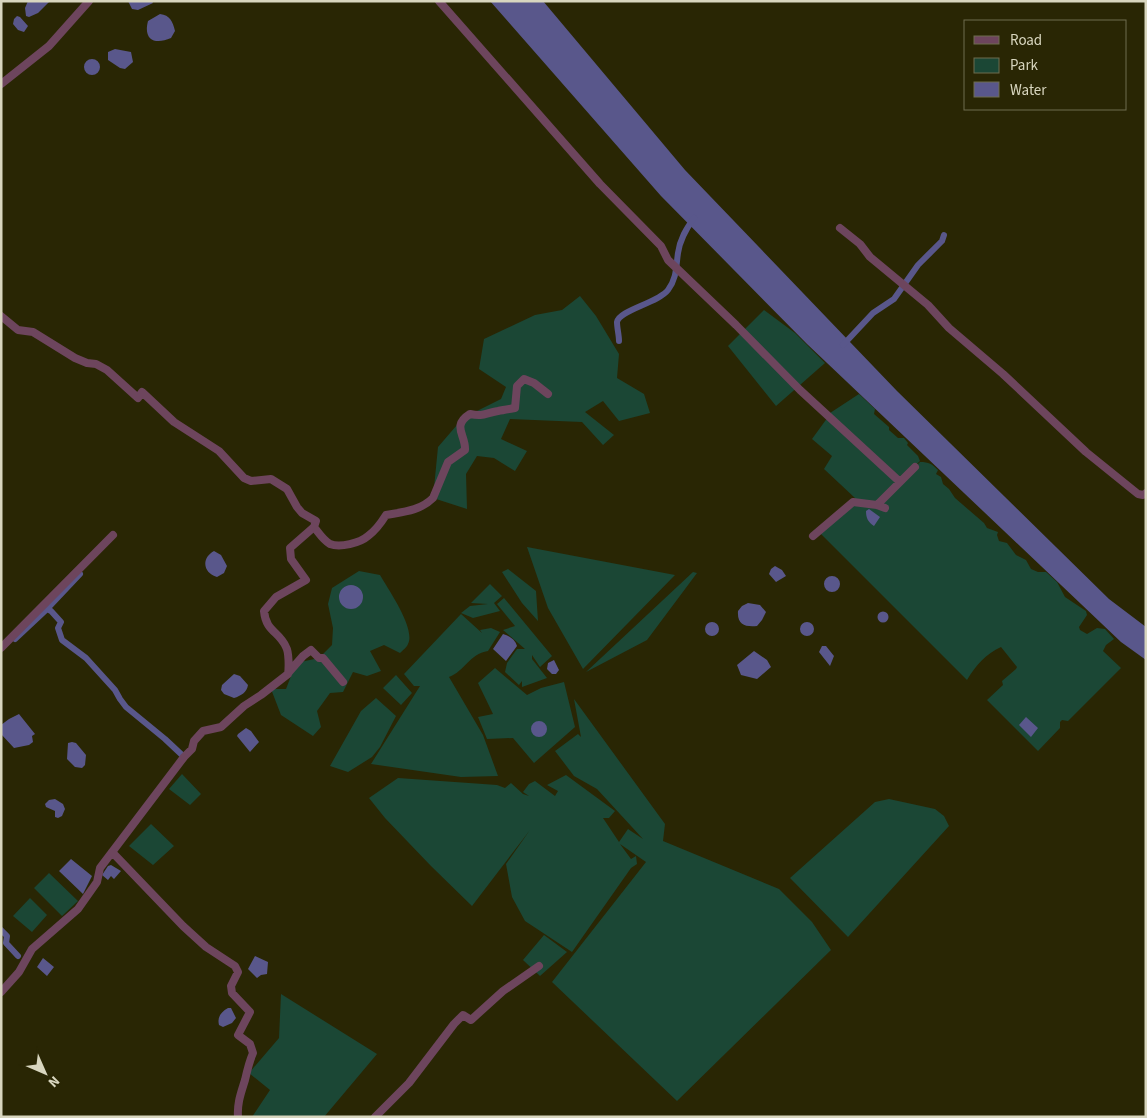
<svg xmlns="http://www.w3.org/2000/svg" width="1147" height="1118" viewBox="0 0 1147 1118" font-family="'Source Sans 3',sans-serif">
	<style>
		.green { fill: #1b4735 }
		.water { fill: #59578b }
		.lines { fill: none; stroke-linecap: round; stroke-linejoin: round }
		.canal { stroke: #59578b; stroke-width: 6 }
		.minor { stroke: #6d455d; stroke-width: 8 }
	</style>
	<rect width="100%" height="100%" fill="#292604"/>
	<path class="green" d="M580,296L596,316L619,354L617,378L644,394L650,413L619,421L603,401L585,412L614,435L603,445L582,422L510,419L501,439L527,451L515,471L494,458L477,456L466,474L467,509L433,498L438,447L463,418L501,399L506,387L479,369L484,339L535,315L562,310Z
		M764,310L795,333L825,363L776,406L728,346Z
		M859,394L875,409L874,414L889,427V430L898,438H904L908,443L907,445L918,456L920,461L900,480L830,413Z
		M828,417L898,482L877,504L855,500V498L824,469L832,456L812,439Z
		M920,462C929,462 932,464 938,470L936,474L941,477L943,484L949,489L955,498L984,523L987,528L998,532L997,535L999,541L1007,543L1016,555L1026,560L1031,569L1038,572H1046L1057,582L1065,597L1086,611L1087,615L1079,627L1080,630L1087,634L1097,628L1105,629L1114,639L1106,645L1103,651L1121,668L1068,721L1062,720L1060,722V728L1038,751L987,700L1003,685L1002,681L1016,669L1017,667L1001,647C986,654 976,665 967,680L819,532L854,503L879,504Z
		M527,547L675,575L583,669L548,608Z
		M508,569L536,591L538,621L522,603L502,572Z
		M359,571L380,575C388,589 416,629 408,644C407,647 402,651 400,653L384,645L370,651L381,671L367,676L353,672L343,692L330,693L317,711L321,727L313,736L281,715L271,689H286L296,663L319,658L332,645L333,628L328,604L332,588Z
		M693,572L697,573L647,640L586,672Z
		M490,584L502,596L494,603L500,611L473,618L461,613L470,606L488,604L471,603Z
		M504,598L552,656L540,667L532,655V659L547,678L522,687V681L519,685L505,672L507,663L517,649H525L503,630L515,626L497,604Z
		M461,614L482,633L480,630L491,628L500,632L488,651C469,654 465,671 449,677L483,735L498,776L461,777L371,764L420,686H414L404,674Z
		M495,668L527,695L541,688L564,682L575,727L534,763L513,738L487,739L478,717L493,714L478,683Z
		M396,675L412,693L401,705L383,688Z
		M376,698L396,716L380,747L372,757L348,772L330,766L361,711Z
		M574,699L665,824L663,841L779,889L812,922L831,950L677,1101L552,982L646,862L620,844L631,859L636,856L637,864L631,868L572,952L525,921L512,897L506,864L530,830L472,906L431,866L385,818L369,798L398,778L497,785L505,788L511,783L523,794L529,796L523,792L529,784L535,781L555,796L558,791L547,785L566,775L615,811L609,818H603L619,842L628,829L643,839L597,789L574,776L555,751L578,734L581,737Z
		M182,774L201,794L190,805L169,789Z
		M889,799L935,809L944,816L949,826L848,937L790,878L875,802Z
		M151,824L174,846L153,865L129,846Z
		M49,873L78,901L62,916L34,888Z
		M30,898L47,915L32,932L13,916Z
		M544,935L567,952L540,976L523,960Z
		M281,994L377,1054L324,1117H252L270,1090L249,1073L279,1038Z"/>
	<path class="water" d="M28,1H50L38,13L29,17L26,16L25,8Z
		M128,1H152L153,3L138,10L132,9Z
		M490,1H543L685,170L897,391L1109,599L1146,627V660L1121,642L807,344L661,196Z
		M160,14C170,15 173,22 175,31L171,38C155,45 143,40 148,21Z
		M17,16L20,17L28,26L24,32L18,30L13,24L14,19Z
		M115,49L131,52L133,62L125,69L120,68L108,60V52Z
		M84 67a8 8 0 1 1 16 0a8 8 0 1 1-16 0Z
		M869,509L880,517L874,526C868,522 866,518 866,511Z
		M214,551L221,555L227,566L224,573L217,577C203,573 201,558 214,551Z
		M775,566L782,570L786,576L776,582L769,574L771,569Z
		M824 584a8 8 0 1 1 16 0a8 8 0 1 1-16 0Z
		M339 597a12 12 0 1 1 24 0a12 12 0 1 1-24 0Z
		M748,603L760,605L766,612L762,620L757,626C745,627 737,625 738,611L742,606Z
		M877.5 617a5.5 5.5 0 1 1 11 0a5.5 5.5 0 1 1-11 0Z
		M705 629a7 7 0 1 1 14 0a7 7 0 1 1-14 0Z
		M800 629a7 7 0 1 1 14 0a7 7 0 1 1-14 0Z
		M503,634C509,636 515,639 517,646L506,661L493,649Z
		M822,646H826L834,656L830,666L819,652Z
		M754,651L767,660L771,667L757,679L741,675L737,665Z
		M554,660L559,670L556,674H552L547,669L548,663Z
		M234,674L240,676L248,685C247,692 241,696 234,698L224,694L221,690L222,685Z
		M19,714L35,734L32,736L33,742L29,745L14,748L1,734V725L9,719Z
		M1026,717L1038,728L1031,737L1019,725Z
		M531 729a8 8 0 1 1 16 0a8 8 0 1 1-16 0Z
		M246,728L251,731L259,742L250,752L237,736L238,734Z
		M72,742L76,743L86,755L85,765L82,768L75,767L67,759L68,743Z
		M55,799L63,804L65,809L62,816L58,818L55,817V811L46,807L45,804L49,800Z
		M71,859L92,876L83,894L59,871Z
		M111,865L121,871L114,879L111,876L108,880L102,875L108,866Z
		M255,956L268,962L267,974L261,975L257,978L248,969Z
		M43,958L54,967L47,976L37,967Z
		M228,1008H231L236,1018L232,1023L223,1027L219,1025C217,1017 221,1012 228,1008Z"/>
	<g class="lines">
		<path class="canal" d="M619,341C619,335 617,328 617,322C619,310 658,303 668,290C677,278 676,266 678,253C680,239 686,229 694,218
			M843,345L873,313L894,299L918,265L942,241L944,235
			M47,609L80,574
			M15,639L47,609L51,611L61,622L58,628L62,640L86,658L115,690L120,699L126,707L165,739L181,754
			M1,930L7,936L6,943L18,956"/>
		<path class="minor" d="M439,1L600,184L661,246L668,260L736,325L800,390L900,482
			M1,84L49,46L89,1
			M840,228L860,244L870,257L928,305L949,328L1003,374L1086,452L1138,494L1143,495L1146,493
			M1,316L18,330L33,332L75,358L87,363L96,364L107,370L138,398L142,392L174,422L219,451L244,478L251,481L271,479L287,489L297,507L302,513L316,521L314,527C319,533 323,540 330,544C340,548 360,543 368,536C375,531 381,523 386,515C402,512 420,511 433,498L448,462L465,450C466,435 451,426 470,414C484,417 485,413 498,411C503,410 509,409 515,408L517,386L524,379L534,383L548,394
			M877,505L915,467
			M813,536L853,502L877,505L885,508
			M1,648L113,535
			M289,672L303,656L311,650L319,658H323L343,682
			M112,852L183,926L206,947L235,966L238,972L231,986L232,993L250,1012L238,1035L250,1044L253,1053C249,1062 247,1071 245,1080C241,1093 237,1103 238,1117
			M1,992L19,972L32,949L78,909L97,882L100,868L184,757L192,749L194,741L203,731L221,727L244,706L261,695L288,674C289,668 289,652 286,647C279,631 266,632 264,611L276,597L306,580L291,559L290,548L314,527
			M375,1117L409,1083L454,1024L463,1015L471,1020L503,991L539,966"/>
	</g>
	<rect width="1147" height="1118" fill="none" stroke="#d8d6bf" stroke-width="5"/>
	<rect x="964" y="20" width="162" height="90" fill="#292604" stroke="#6f6c4f"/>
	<rect x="974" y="36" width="25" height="8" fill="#6d455d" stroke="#6f6c4f"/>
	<text x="1010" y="45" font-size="15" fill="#d8d6bf">Road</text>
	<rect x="974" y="58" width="25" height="15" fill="#1b4735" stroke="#6f6c4f"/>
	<text x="1010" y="70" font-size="15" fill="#d8d6bf">Park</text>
	<rect x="974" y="82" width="25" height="15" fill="#59578b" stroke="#6f6c4f"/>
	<text x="1010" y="95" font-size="15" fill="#d8d6bf">Water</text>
	<g transform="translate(45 1073) rotate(135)" stroke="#292604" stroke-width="4" paint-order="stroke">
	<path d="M0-4L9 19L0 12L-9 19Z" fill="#d8d6bf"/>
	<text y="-8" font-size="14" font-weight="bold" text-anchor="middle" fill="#d8d6bf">N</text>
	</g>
</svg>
